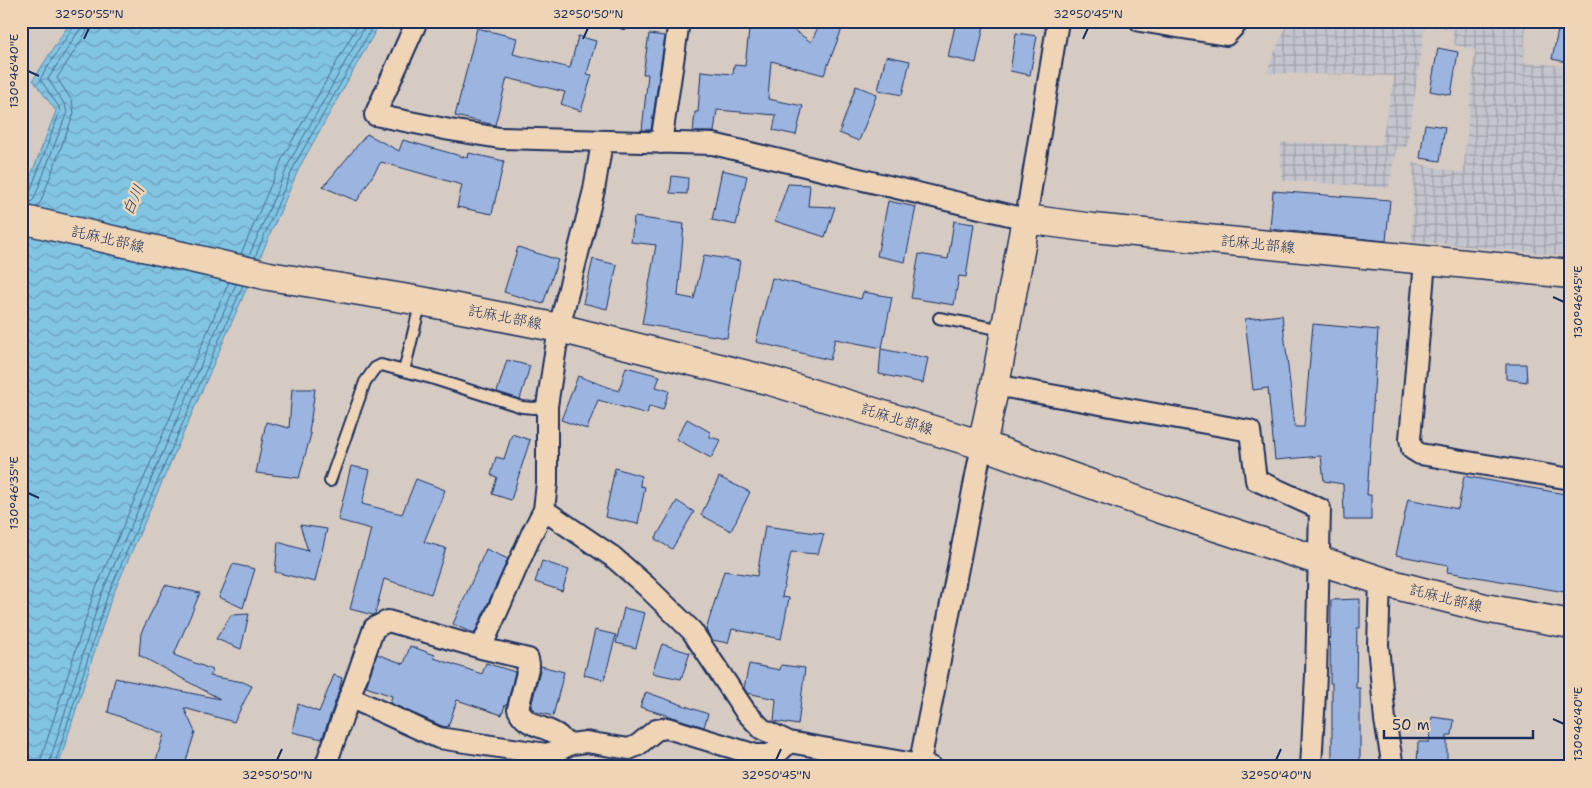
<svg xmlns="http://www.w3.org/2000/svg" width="1592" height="788" viewBox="0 0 1592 788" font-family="'Shantell Sans','Klee One',sans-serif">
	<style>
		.industrial { fill: url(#industrial-grid) }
		.water { fill: url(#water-waves); stroke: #5989ae }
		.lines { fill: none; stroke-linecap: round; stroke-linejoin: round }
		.shore { stroke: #446b93; stroke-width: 1 }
		.building { fill: #9bb4e0; stroke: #1b2f5e }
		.service-casing { stroke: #1b2f5e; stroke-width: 14 }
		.minor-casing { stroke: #1b2f5e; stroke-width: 24 }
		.secondary-casing { stroke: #1b2f5e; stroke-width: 31 }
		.path { stroke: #1b2f5e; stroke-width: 3; stroke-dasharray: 4 4; stroke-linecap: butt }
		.service { stroke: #efd5b6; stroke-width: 10 }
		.minor { stroke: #efd5b6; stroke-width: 20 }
		.secondary { stroke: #efd5b6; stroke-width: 28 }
		.ticks { fill: none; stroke: #1b2f5e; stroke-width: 2 }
		.labels { text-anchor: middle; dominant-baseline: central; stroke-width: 5; stroke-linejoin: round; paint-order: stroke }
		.street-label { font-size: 15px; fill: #1b2f5e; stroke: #efd5b6 }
		.water-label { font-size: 16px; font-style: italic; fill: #2a4672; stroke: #efd5b6 }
		.neatline { fill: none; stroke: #1b2f5e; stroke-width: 2 }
		.ticks-label { font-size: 12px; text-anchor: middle; fill: #1b2f5e }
	</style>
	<defs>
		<pattern id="industrial-grid" width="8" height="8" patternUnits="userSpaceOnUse" patternTransform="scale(1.25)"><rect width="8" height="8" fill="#c4c4cc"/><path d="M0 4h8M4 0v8" fill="none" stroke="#9ea0a9"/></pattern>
		<pattern id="water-waves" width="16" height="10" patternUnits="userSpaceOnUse" patternTransform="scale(1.25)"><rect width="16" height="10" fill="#82c5e3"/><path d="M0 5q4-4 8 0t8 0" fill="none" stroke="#6aa0bb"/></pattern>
	</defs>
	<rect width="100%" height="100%" fill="#d6cbc3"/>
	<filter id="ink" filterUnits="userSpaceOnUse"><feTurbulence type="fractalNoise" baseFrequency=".02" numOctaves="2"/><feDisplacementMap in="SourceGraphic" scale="10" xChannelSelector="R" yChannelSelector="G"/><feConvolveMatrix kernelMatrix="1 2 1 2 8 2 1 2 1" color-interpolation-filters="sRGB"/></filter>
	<g filter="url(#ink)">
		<path class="industrial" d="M1288,21H1312L1322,24L1331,21H1526L1524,62L1571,67V256L1412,241L1413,163L1463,173L1475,50L1455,45L1452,30L1425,26L1407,147L1396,148L1389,188L1281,180V142L1381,145L1394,76L1266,73Z"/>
		<path class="water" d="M71,21H381L300,166L111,599L58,767H21V648L24,637L21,636V201L56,111L33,80Z"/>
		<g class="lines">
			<path class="shore" d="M21,200H25L28,197L60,111L59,107L40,79L74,26L75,21
				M28,205L34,199L67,112L65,105L48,79L80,29L81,21
				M37,207L41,201L74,113L72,101L57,78L86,33L89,21
				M241,254L283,157L360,21
				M249,256L290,161L368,21
				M255,257L295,164L376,21
				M40,767L41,759L94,593L229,282
				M48,767L101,595L236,284
				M54,767L107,597L243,285"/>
		</g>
		<path class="building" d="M750,21H781L811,42L821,21H845L824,75L771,61L768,99L803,106L796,135L773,130L776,115L717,110L714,132H693L695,112H698L701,71L733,74L734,65L745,66Z
			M956,21H985L976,63L948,57Z
			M1560,21H1571V63L1552,59Z
			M477,28L517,38L513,54L570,68L578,36L596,41L587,74L592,75L581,111L561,104L565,92L507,78L495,125L455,116Z
			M1016,33L1037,36L1030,75L1010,71Z
			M649,34L665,36L651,130H642L648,74H643Z
			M1438,48L1458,52L1451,95L1430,91Z
			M886,56L910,61L902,95L878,90Z
			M856,86L877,94L859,141L839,133Z
			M1425,124L1445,127L1440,161L1420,158Z
			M367,134L399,151L403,140L468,158L469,153L504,161L492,214L457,207L462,185L381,162L357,201L323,187Z
			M722,170L747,176L736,225L712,220Z
			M672,176L688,178L687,194L670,193Z
			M788,184L810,185L808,206L835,207L825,237L775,221Z
			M1273,191L1390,200L1386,241L1270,229Z
			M888,201L916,207L905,262L877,256Z
			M634,217L684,224L678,296L694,299L704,255L740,261L727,338L642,324L656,245L631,242Z
			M954,221L974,224L966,277L959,276L954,305L911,298L919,254L948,259Z
			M518,247L558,260L543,304L504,292Z
			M593,259L617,265L607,309L583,303Z
			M772,278L861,299L863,292L892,297L882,348L835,339L830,360L756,342Z
			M1282,315L1295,427H1304L1313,324L1378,330L1367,495H1371V520H1344L1343,484L1324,481L1321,456L1275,460L1268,388L1253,390L1245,319Z
			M881,349L928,358L923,383L879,374Z
			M507,360L530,366L520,399L497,392Z
			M1506,364H1526L1527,382L1506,379Z
			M626,367L660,376L656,387L669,391L663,410L649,406L647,414L598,400L587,429L561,420L578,376L619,391Z
			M292,389H315L309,433L311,434L299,478L256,473L266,422L289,428Z
			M687,419L710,432V437L721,440L711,458L676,439Z
			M512,434L530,440L511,500L492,494L497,477L491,475L496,457L504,459Z
			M351,466L370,470L362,504L402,514L416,479L445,490L424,542L446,548L431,594L384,579L375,614L373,615L350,609L371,529L338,520Z
			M615,468L641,476L640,486L645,487L638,524L605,517Z
			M1464,476L1571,495V593L1447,572L1448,565L1396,555L1408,499L1458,509Z
			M719,477L750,492L731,531L701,515Z
			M677,501L694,512L672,549L655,539Z
			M300,525L327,529L315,582L275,572L278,542L308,551Z
			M765,526L824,534L818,554L791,552L782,597L789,598L781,639L732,629L728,643L712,640L706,630L724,571L757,576Z
			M486,549L508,559L474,634L453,624Z
			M542,561L569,570L562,591L535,582Z
			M233,564L255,569L243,608L219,597Z
			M165,585L200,593L174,655L213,670L210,676L243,682L252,686L234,722L184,708L195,732L184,767H154L164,734L108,712L115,678L220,699L139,655L141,633Z
			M1360,599V628H1357L1356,688H1360V767H1332V683H1330L1331,600Z
			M624,608L645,613L636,648L616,643Z
			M249,614L241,649L216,639L231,615Z
			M595,630L616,635L604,680L584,675Z
			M662,644L690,653L681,679L652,673Z
			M410,646L435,655L434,658L482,674L486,663L515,672L507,705H505L502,715L457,700L448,727L442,726L390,703L392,696L366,687L377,654L404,664Z
			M749,664L780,670L781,665L805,668L798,725L774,721L776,699L747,693L744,688Z
			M541,666L564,672L553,716L536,712L531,707Z
			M334,675L342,678L339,691L322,739L292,732L298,704L319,712Z
			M646,692L708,714L704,727L640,707Z
			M1432,717L1454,720L1452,735H1447V767H1417L1418,742H1429Z"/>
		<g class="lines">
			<defs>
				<path id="service" d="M624,23L626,21
					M939,318L1004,330
					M404,371L421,301
					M330,481L365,382L375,368L381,365L431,378L522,407L534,408L547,406"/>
				<path id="minor" d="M417,21L375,115L450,130L500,138L713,144L1026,219L1058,21
					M1140,21L1226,35L1239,21
					M661,143L679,21
					M1425,261L1410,439L1412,449L1420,454L1571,479
					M995,385L1250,431L1256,480L1320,509L1316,675L1311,767
					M544,510L613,557L646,586L692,631L745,711L762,729L789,742L931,767
					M1380,580L1378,645L1385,720L1393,767
					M481,648L528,659L529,664L518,709C526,728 545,725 559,736C562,739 564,742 567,746
					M349,697L439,738L546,754L557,751L571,744L586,742L629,749L638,745L656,730L667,728L756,755H767L780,751L789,742
					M325,767L374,628L388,621L481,648L532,533L544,510L547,483V406L559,328L594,190L602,142
					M919,767L982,445"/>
				<path id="secondary" d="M21,219L269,276L421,301L559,328L771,381L982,445L1161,509L1388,583L1485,608L1571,624
					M982,445L995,385L1026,219L1093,228L1571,274"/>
			</defs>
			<use href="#service" class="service-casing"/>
			<use href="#minor" class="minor-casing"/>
			<use href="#secondary" class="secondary-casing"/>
			<path class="path" d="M113,767L114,765L122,762L141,767"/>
			<use href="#service" class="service"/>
			<use href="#minor" class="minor"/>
			<use href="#secondary" class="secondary"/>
		</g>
	</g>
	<path class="ticks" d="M84,39L89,28M583,39L588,28M1083,39L1088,28M28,71L39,76M1553,297L1564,302M28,493L39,498M1553,719L1564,724M277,760L282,749M776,760L781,749M1276,760L1281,749"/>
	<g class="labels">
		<g class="street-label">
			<text transform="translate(108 239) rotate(13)">託麻北部線</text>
			<text transform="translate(1258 244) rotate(6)">託麻北部線</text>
			<text transform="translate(505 317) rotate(11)">託麻北部線</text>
			<text transform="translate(897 419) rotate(17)">託麻北部線</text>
			<text transform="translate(1446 598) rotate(14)">託麻北部線</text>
		</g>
		<g class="water-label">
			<text transform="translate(133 200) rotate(-65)">白川</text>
		</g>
	</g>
	<rect width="1592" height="788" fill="none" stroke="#efd5b6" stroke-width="55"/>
	<path d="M1384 730v8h149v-8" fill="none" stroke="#1b2f5e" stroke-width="2.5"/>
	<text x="1392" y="730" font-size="15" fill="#1b2f5e" stroke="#efd5b6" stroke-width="4" paint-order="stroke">50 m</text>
	<rect x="28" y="28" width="1536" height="732" class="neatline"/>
	<g class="ticks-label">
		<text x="89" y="18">32°50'55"N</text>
		<text x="588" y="18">32°50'50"N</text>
		<text x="1088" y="18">32°50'45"N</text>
		<text transform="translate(14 71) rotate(-90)" y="4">130°46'40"E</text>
		<text transform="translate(1578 302) rotate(-90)" y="4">130°46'45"E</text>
		<text transform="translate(14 493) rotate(-90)" y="4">130°46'35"E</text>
		<text transform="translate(1578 724) rotate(-90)" y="4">130°46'40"E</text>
		<text x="277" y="779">32°50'50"N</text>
		<text x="776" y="779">32°50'45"N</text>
		<text x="1276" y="779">32°50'40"N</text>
	</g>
</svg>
